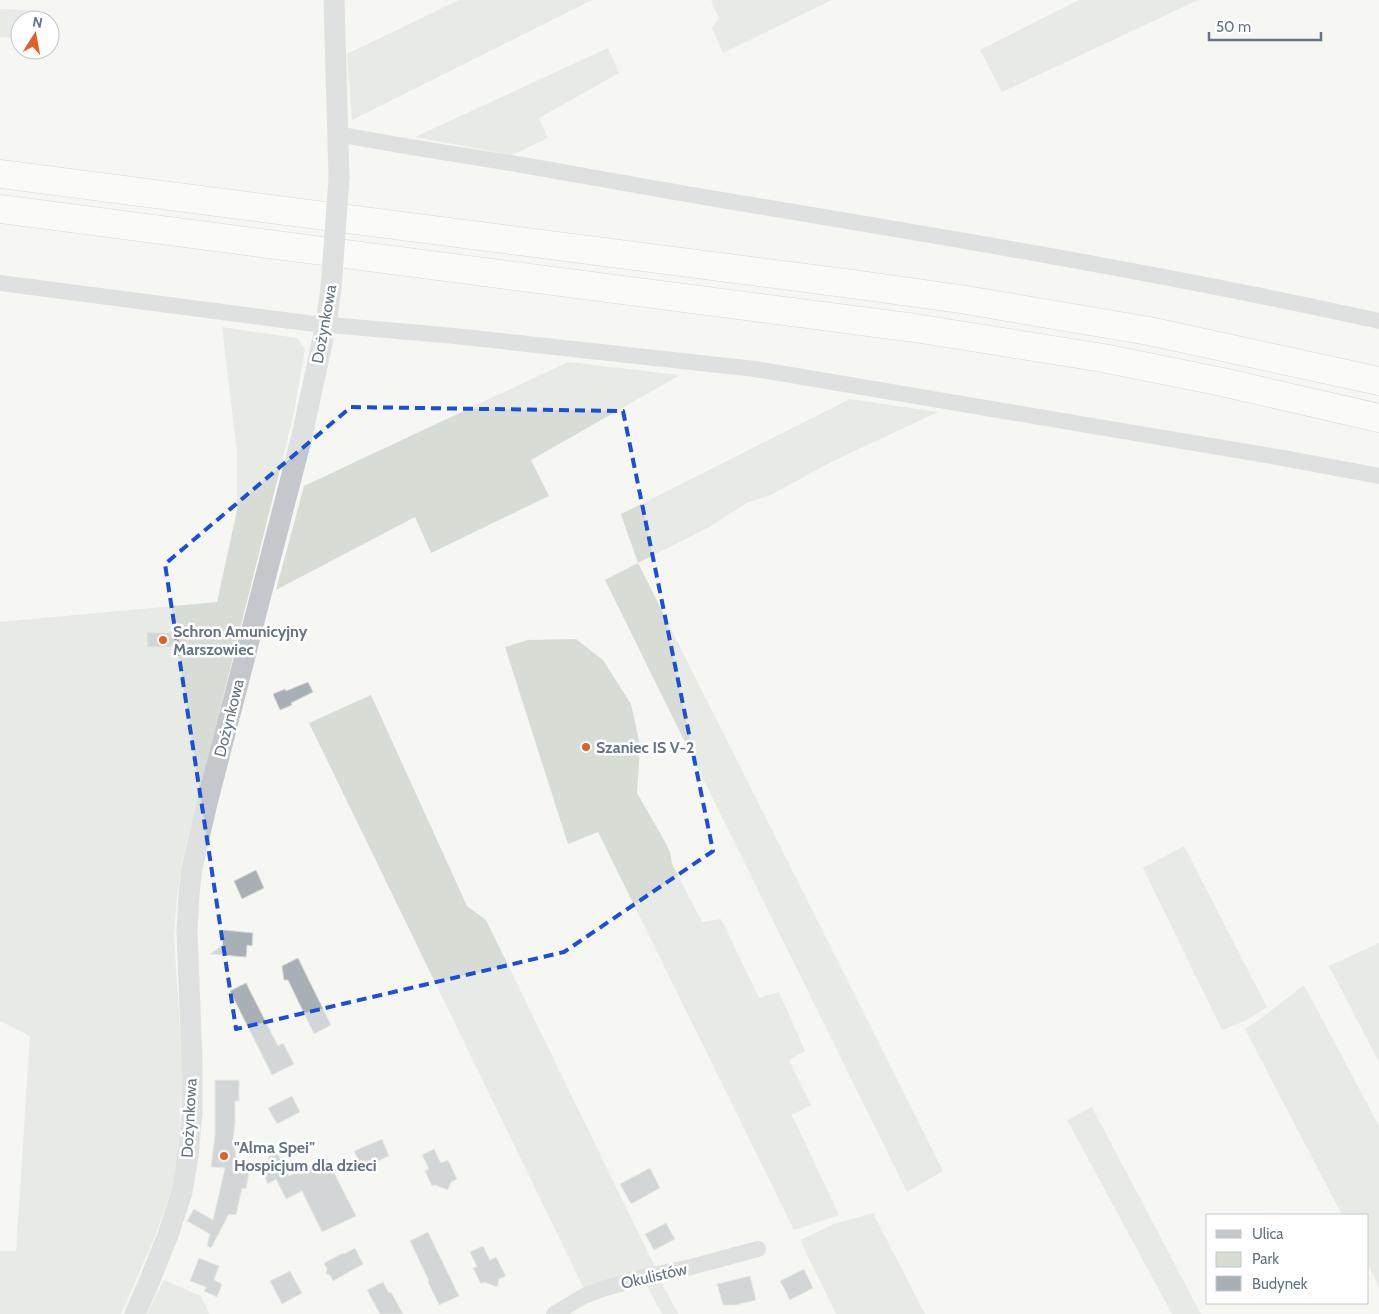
<svg xmlns="http://www.w3.org/2000/svg" width="1379" height="1314" viewBox="0 0 1379 1314" font-family="Cabin,sans-serif">
	<style>
		.green { fill: #d7ddd4 }
		.building { fill: #a8b0b5; stroke: #d7d8d5 }
		.lines { fill: none; stroke-linecap: round; stroke-linejoin: round }
		.motorway-casing { stroke: #b5b8bb; stroke-width: 29 }
		.minor { stroke: #c4c7cb; stroke-width: 16 }
		.tertiary { stroke: #c4c7cb; stroke-width: 21 }
		.motorway { stroke: #fff; stroke-width: 28 }
		.tertiary-bridge { stroke: #c4c7cb; stroke-width: 21 }
		.marked { fill: none; stroke: #1d4ed8; stroke-width: 4; stroke-dasharray: 10 6; stroke-linejoin: round }
		.poi-dot { fill: #df612a; stroke: #fff; stroke-width: 2 }
		.labels { text-anchor: middle; dominant-baseline: central; stroke-width: 5; stroke-linejoin: round; paint-order: stroke }
		.street-label { font-size: 16px; fill: #667483; stroke: #fff }
		.poi-label { font-size: 16px; font-weight: bold; fill: #667483; stroke: #fff; text-anchor: start }
	</style>
	<rect width="100%" height="100%" fill="#f6f6f3"/>
	<path class="green" d="M459,0H592L352,120L347,54Z
		M711,0H832L723,53L712,28L719,18Z
		M1079,0H1198L1002,92L980,50Z
		M0,9L41,11V20H20V38L0,37Z
		M608,48L619,73L539,118L548,138L512,155L415,137Z
		M222,327L297,338L305,349L294,413L182,862L177,897L174,935L182,1064L178,1157L171,1191L156,1234L121,1314H0V1251H16L30,1036L0,1021V622L217,602L237,510V452Z
		M568,362L680,375L531,460L549,496L431,553L415,517L276,590L304,486Z
		M850,399L938,412L831,462L771,495L748,502L711,526L638,563L943,1171L907,1192L605,580L638,563L621,514Z
		M576,639L603,660L631,704L640,745L637,793L664,840L670,852L672,864L702,922L721,919L759,998L779,992L805,1051L789,1060L811,1105L792,1115L839,1215L794,1230L598,832L568,844L505,647L528,640Z
		M371,695L467,906L486,920L657,1271L586,1293L309,723Z
		M1184,846L1267,1007L1247,1020L1222,1030L1143,868Z
		M1379,943V1062L1329,966Z
		M1304,985L1379,1126V1287L1368,1265V1215H1342L1245,1029L1263,1017Z
		M1092,1107L1201,1314H1172L1067,1120Z
		M873,1213L925,1314H836L800,1240L834,1224Z
		M164,1280L201,1296L209,1314H147Z
		M661,1281L678,1314H662L646,1284Z"/>
	<path class="building" d="M147,632L179,633L180,647H147Z
		M308,682L313,692L291,703L292,705L280,710L273,694L285,689L286,691Z
		M256,870L264,888L242,899L234,881Z
		M223,930L253,933L252,946L247,945L246,957L210,954L222,946Z
		M298,958L331,1025L314,1034L288,980H284L282,966Z
		M246,983L278,1046L283,1043L294,1064L272,1075L230,991Z
		M215,1080H239V1101H235V1123L233,1141L237,1162L249,1173L246,1189L242,1188L236,1215L229,1214L211,1248L207,1246L210,1234L187,1221L194,1209L213,1220L225,1168L211,1167L215,1135Z
		M292,1096L300,1112L277,1124L268,1108Z
		M382,1139L389,1156L362,1168L354,1151Z
		M434,1149L441,1163L448,1160L457,1179L451,1182L448,1190L435,1185L432,1186L425,1171L429,1169L422,1155Z
		M277,1152L289,1176L326,1157L356,1216L322,1232L302,1191L286,1199L276,1179L268,1184L260,1167L269,1162L268,1157Z
		M650,1168L660,1188L631,1204L620,1184Z
		M666,1223L675,1239L654,1250L645,1234Z
		M428,1232L459,1296L439,1305L428,1282L429,1281L410,1241Z
		M483,1246L490,1260L496,1257L506,1276L499,1279L497,1287L484,1282L481,1284L473,1268L477,1267L470,1252Z
		M355,1248L363,1264L333,1281L330,1275L326,1274L327,1269L324,1263L343,1253L344,1254Z
		M199,1258L219,1266L214,1280L222,1284L217,1297L204,1291L206,1287L190,1281Z
		M804,1269L813,1288L790,1300L780,1281Z
		M290,1271L302,1293L282,1304L270,1281Z
		M750,1276L756,1300L736,1305H723L717,1284Z
		M383,1282L389,1293L391,1292L403,1314H380L367,1290Z"/>
	<g class="lines">
		<defs>
			<path id="motorway" d="M0,174L852,284L960,299L1149,331L1379,381
				M0,209L915,328L1103,358L1222,382L1379,418"/>
		</defs>
		<use href="#motorway" class="motorway-casing"/>
		<path class="minor" d="M338,134C395,145 453,154 511,163C591,177 671,192 752,205C962,240 1171,275 1379,321
			M0,283L307,323L455,336L755,369L1283,458L1379,476
			M554,1314L584,1296L602,1289L647,1276L691,1267L758,1249"/>
		<path class="tertiary" d="M334,0L339,178
			M135,1314L147,1287L168,1235L182,1192L188,1156L192,1113V1061L187,931L189,894L192,868L208,799L302,436L326,324L331,288"/>
		<use href="#motorway" class="motorway"/>
		<path class="tertiary-bridge" d="M331,288L339,178"/>
	</g>
	<path d="M0 0H1379V1314H0ZM351,407L623,411L713,851L564,952L236,1029L165,564Z" fill="#f6f6f3" fill-opacity=".55" fill-rule="evenodd"/>
	<path class="marked" d="M351,407L623,411L713,851L564,952L236,1029L165,564Z"/>
	<g class="poi-dot">
		<circle cx="163" cy="640" r="5"/>
		<circle cx="586" cy="747" r="5"/>
		<circle cx="224" cy="1156" r="5"/>
	</g>
	<g class="labels">
		<g class="street-label">
			<text transform="translate(324 324) rotate(-80)">Dożynkowa</text>
			<text transform="translate(229 718) rotate(-76)">Dożynkowa</text>
			<text transform="translate(189 1118) rotate(-87)">Dożynkowa</text>
			<text transform="translate(654 1276) rotate(-13)">Okulistów</text>
		</g>
		<g class="poi-label">
			<text x="173" y="631">Schron Amunicyjny<tspan x="173" dy="18">Marszowiec</tspan></text>
			<text x="596" y="747">Szaniec IS V-2</text>
			<text x="234" y="1147">"Alma Spei"<tspan x="234" dy="18">Hospicjum dla dzieci</tspan></text>
		</g>
	</g>
	<rect x="1206" y="1214" width="162" height="90" fill="#ffffff" stroke="#c2c7cd"/>
	<rect x="1216" y="1230" width="25" height="8" fill="#c4c7cb" stroke="#c2c7cd"/>
	<text x="1252" y="1239" font-size="15" fill="#667483">Ulica</text>
	<rect x="1216" y="1252" width="25" height="15" fill="#d7ddd4" stroke="#c2c7cd"/>
	<text x="1252" y="1264" font-size="15" fill="#667483">Park</text>
	<rect x="1216" y="1276" width="25" height="15" fill="#a8b0b5" stroke="#c2c7cd"/>
	<text x="1252" y="1289" font-size="15" fill="#667483">Budynek</text>
	<g transform="translate(35 35) rotate(11)"><circle r="24" fill="#ffffff" stroke="#c2c7cd"/>
	<path d="M0-4L9 19L0 12L-9 19Z" fill="#df612a"/>
	<text y="-8" font-size="14" font-weight="bold" text-anchor="middle" fill="#667483">N</text>
	</g>
	<path d="M1209 32v8h112v-8" fill="none" stroke="#667483" stroke-width="2.5"/>
	<text x="1216" y="32" font-size="15" fill="#667483" stroke="#ffffff" stroke-width="4" paint-order="stroke">50 m</text>
</svg>
